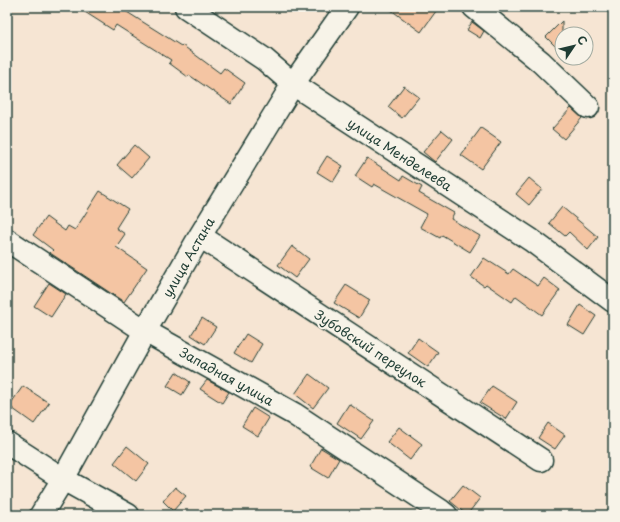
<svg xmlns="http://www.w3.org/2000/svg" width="620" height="522" viewBox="0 0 620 522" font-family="'Playpen Sans',sans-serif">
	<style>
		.building { fill: #f4c5a3; stroke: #1f3d34 }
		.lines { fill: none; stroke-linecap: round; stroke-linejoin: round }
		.minor-casing { stroke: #1f3d34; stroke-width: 25 }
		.minor { stroke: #f7f3e8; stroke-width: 22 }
		.labels { text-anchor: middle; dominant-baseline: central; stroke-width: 4; stroke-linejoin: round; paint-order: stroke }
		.street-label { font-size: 13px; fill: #1f3d34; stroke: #f7f3e8 }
	</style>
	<rect width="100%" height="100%" fill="#f6e5d3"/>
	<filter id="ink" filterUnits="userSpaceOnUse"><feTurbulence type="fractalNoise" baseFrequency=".025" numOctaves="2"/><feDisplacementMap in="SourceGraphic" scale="8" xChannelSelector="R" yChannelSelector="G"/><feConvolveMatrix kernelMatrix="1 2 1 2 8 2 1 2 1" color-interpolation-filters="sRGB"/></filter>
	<g filter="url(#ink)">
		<path class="building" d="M77,7H119L181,46L182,45L220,73L224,68L245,83L231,104L189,75L188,77L169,63L171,60L116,25L113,30Z
			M387,7H439L421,32Z
			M562,21V53L546,37Z
			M472,22L484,31L480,38L467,30Z
			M404,86L419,97L402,118L388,107Z
			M571,108L582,118L564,139L552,129Z
			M481,128L501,142L481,169L461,155Z
			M442,130L453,139L435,162L423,152Z
			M134,145L149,158L132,178L117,165Z
			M327,156L343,166L333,182L317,172Z
			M367,158L401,180L403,176L422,187L419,193L454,213L451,219L480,236L470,252L442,235L440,238L420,227L427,214L374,184L372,187L355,176Z
			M529,178L542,189L529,205L516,194Z
			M100,191L128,209L116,228L125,234L116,247L147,268L124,302L50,253L53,250L33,235L46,217L65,231L68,226L75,230Z
			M562,207L598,237L588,250L569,232L565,236L549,223Z
			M292,246L309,259L295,278L278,265Z
			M484,258L509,274L513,269L538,286L544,278L560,290L542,315L516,296L512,302L486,284L484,286L471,277Z
			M49,283L66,294L51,317L34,306Z
			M346,285L370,300L359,318L334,303Z
			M580,305L596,316L584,335L568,325Z
			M202,318L216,327L205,344L191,335Z
			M246,334L262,344L251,363L234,353Z
			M418,338L438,352L428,367L408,353Z
			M176,372L190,382L182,395L167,386Z
			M309,374L328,388L313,408L295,394Z
			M207,380L229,392L222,403L200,389Z
			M23,386L49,403L34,424L9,406Z
			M492,386L517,402L506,419L480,403Z
			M349,404L374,421L361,439L337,423Z
			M253,408L269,418L258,436L242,426Z
			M548,423L565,435L555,449L538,438Z
			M399,427L422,444L410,460L387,442Z
			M127,446L149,464L136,481L114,463Z
			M321,448L339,459L328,478L310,467Z
			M463,485L480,498L467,515L450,501Z
			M175,487L186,496L173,511L163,501Z"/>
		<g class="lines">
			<defs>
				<path id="minor" d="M186,7L264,59L293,84L531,240L613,301
					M474,7L541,62L588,107
					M200,236L541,460
					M7,240L145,331L294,414L441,511L446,515
					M7,443L63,479L128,515
					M41,515L63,479L145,331L200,236L293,84L347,7"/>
			</defs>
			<use href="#minor" class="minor-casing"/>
			<use href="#minor" class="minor"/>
		</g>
	</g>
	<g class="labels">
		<g class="street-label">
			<text transform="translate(400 154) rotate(33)">улица Менделеева</text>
			<text transform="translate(188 257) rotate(-60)">улица Астана</text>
			<text transform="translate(371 348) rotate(33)">Зубовский переулок</text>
			<text transform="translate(227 376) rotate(29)">Западная улица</text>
		</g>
	</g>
	<rect width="620" height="522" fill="none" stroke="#f7f3e8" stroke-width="24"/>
	<rect x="12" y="12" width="596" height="498" fill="none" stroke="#1f3d34" stroke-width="1.5" filter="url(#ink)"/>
	<g transform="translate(574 46) rotate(55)"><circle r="19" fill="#f7f3e8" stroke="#a1aaa0"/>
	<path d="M0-3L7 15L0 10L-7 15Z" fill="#1f3d34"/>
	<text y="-6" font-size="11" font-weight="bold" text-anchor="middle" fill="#1f3d34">С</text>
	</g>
</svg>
